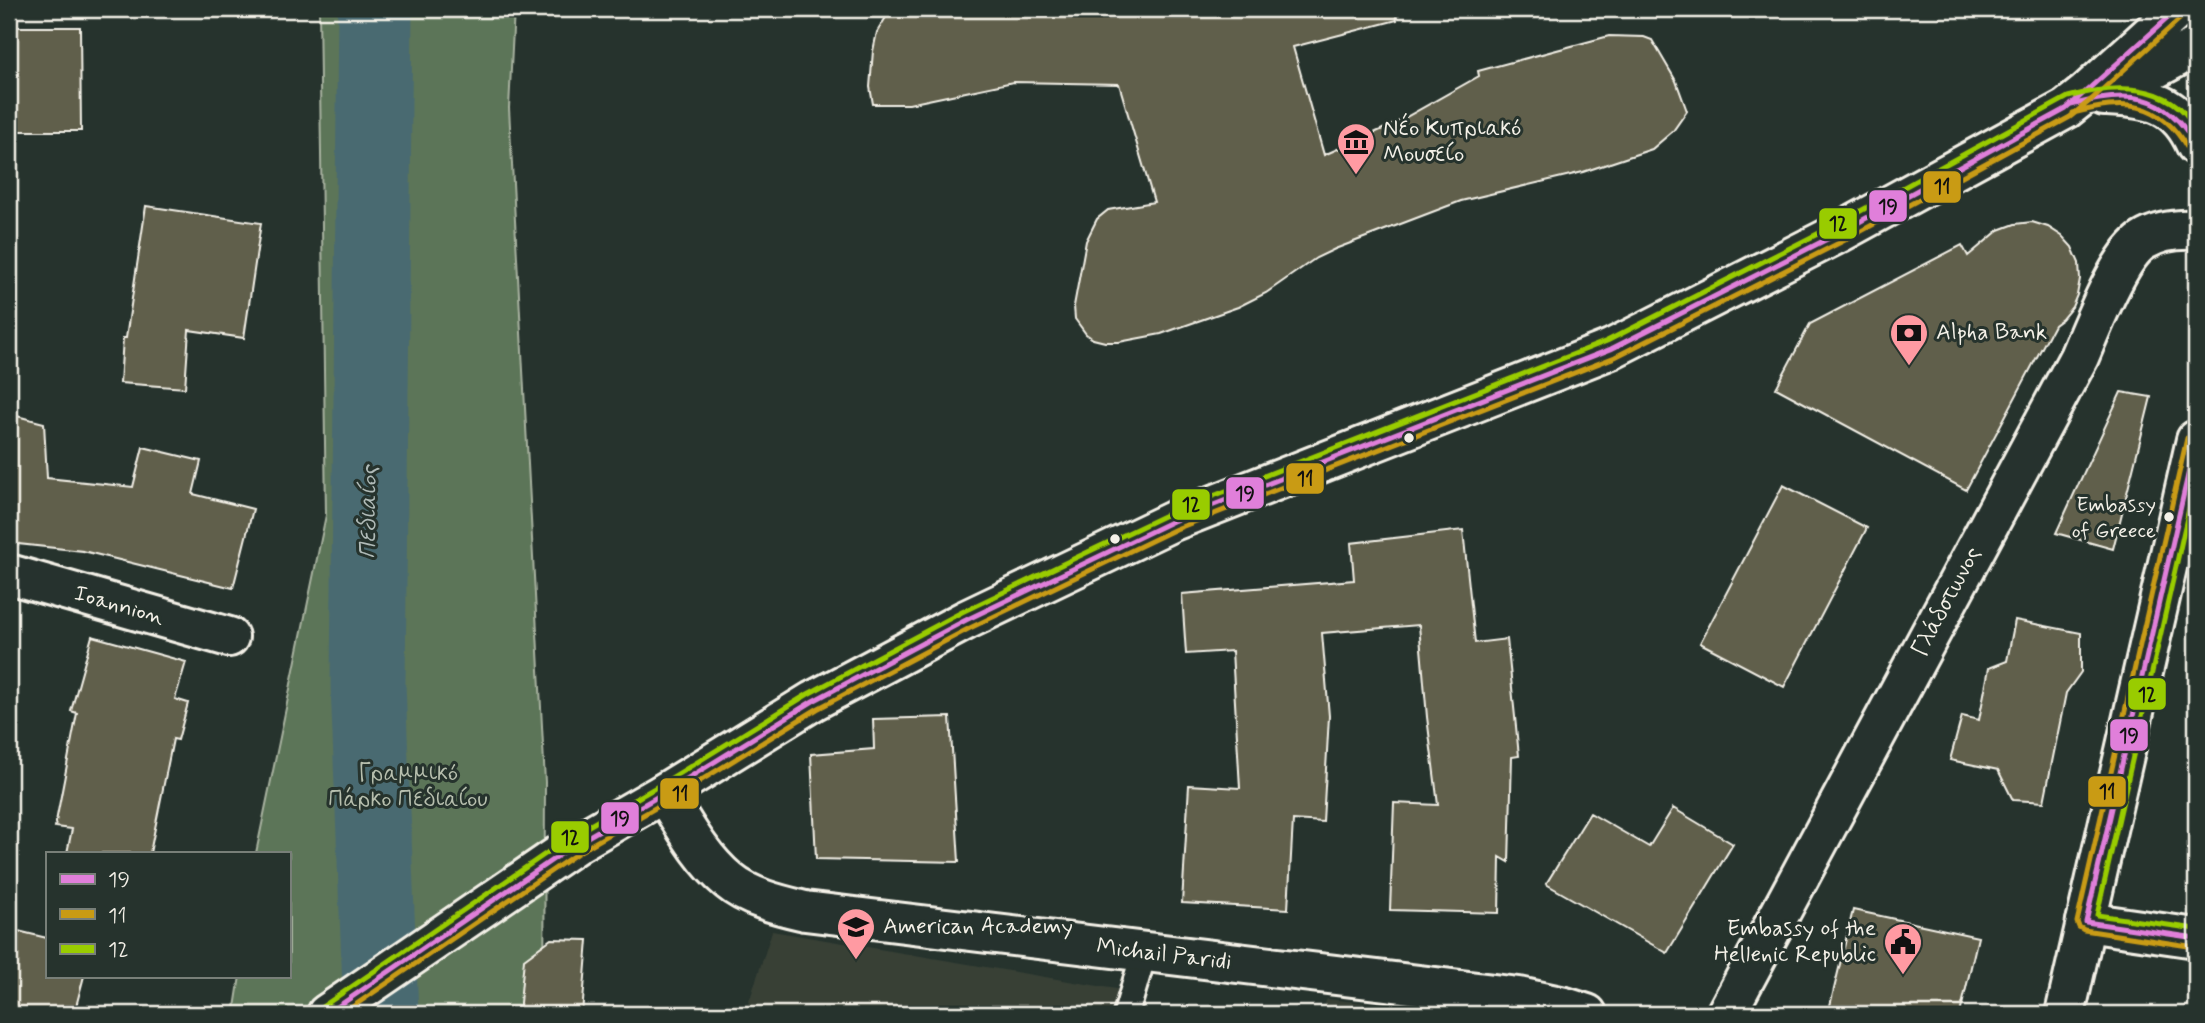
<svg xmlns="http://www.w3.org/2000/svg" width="2205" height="1023" viewBox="0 0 2205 1023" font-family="Mynerve,sans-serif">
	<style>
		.built { fill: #374036 }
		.green { fill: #5c7458; stroke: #a8b2a0; stroke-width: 2 }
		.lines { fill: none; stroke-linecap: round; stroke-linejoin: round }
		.river { stroke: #4a6b71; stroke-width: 75 }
		.building { fill: #605f4b; stroke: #f4f1e8; stroke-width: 2 }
		.service-casing { stroke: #f4f1e8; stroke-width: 30 }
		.minor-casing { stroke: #f4f1e8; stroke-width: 44 }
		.tertiary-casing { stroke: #f4f1e8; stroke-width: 44 }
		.secondary-casing { stroke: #f4f1e8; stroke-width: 44 }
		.service { stroke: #26332d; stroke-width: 24 }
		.minor { stroke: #26332d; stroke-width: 38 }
		.tertiary { stroke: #26332d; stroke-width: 38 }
		.secondary { stroke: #26332d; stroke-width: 38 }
		.bus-1-casing { stroke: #26332d; stroke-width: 10 }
		.bus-2-casing { stroke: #26332d; stroke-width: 10 }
		.bus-3-casing { stroke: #26332d; stroke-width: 10 }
		.bus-1 { stroke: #e07fda; stroke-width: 5 }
		.bus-2 { stroke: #c99b14; stroke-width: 5 }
		.bus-3 { stroke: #9c0; stroke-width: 5 }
		.bus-dot { fill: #f4f1e8; stroke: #26332d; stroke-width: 2.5 }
		.labels { text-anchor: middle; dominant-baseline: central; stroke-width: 6; stroke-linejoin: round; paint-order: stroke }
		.bus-label { font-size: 21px; fill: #f4f1e8; stroke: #26332d; text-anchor: end }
		.poi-label { font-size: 23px; fill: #f4f1e8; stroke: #26332d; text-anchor: start }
		.street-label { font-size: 23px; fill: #f4f1e8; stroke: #26332d }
		.park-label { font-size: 23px; fill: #b7bfae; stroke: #26332d }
		.water-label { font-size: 24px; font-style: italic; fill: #b0bbb8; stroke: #26332d }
		.line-badge { stroke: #26332d; stroke-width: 2.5 }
		.pale-badge-label { font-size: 19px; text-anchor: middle; font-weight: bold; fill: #111 }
	</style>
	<rect width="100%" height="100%" fill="#26332d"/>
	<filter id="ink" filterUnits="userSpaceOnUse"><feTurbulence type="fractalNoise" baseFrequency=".0143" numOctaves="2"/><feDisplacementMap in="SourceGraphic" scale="14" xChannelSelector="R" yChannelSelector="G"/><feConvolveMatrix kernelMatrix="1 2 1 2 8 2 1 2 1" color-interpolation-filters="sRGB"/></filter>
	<g filter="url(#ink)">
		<path class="built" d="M772,931L1128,991L1121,1014H745Z
			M1327,999L1437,1011L1484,1014H1320Z"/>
		<path class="green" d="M319,9H514L509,108L545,782L544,1014H234L240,976H289V853H256L326,515Z"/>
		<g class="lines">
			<path class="river" d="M375,9L368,684L381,1014"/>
		</g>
		<path class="building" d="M891,9H1396L1397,20L1293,47L1324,155L1392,125L1479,76L1478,71L1609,36L1644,37L1652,40L1676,81L1687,111L1673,131L1652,149L1583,172L1461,201L1335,249L1316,258L1266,293L1238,307L1161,334L1119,342H1105L1093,339L1086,334L1075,319L1074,306L1086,241L1097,219L1108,210L1154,202L1119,84L1013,82L909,104H873L870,87L873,51L877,32Z
			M9,27H80L81,131H9Z
			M146,206L261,223L244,338L189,330L185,388L120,383L123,338H126Z
			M2032,222L2048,227L2062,236L2072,247L2079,263L2080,279L2077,295L2072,307L2062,319L2054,325L1966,490L1776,388L1810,324L1962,245L1968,256L1999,230L2015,224Z
			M2121,392L2151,397L2113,549L2056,533Z
			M9,414L44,423L47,478L133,487L143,447L201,461L193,494L253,509L233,588L83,551L9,543Z
			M1783,485L1867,528L1784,687L1700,643Z
			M1463,530L1475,643L1507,639L1519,756L1512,757L1509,862L1500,857L1499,913L1390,910L1394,803L1438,805L1427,717L1419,625L1322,633L1329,716L1323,822L1293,820L1288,909L1182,903L1189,785L1240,788L1232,651L1186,654L1182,594L1354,580L1351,543Z
			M2015,620L2081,633V672L2066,693L2044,802L2013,800L1998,770L1950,760L1962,716L1979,720L1989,668L2007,661Z
			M92,636L186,662L175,699L188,703L178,740L173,739L150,853H67L72,829L55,827L77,713L71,711Z
			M950,717L959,862L816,859L811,754L874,749L873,719Z
			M1673,808L1733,844L1667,953L1546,884L1590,813L1649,847Z
			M1853,910L1978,937L1960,1014H1828Z
			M18,931L47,938V976H84L74,1014H9V969Z
			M551,939L588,940L582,1014H519L524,959Z"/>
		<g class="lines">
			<defs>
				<path id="service" d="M1126,1014L1144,953"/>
				<path id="minor" d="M9,574L229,637
					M664,793C683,823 701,858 729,881C749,898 780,905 805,911L1519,997L1565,1007L1587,1014
					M1726,1014L2079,357C2091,329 2119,256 2143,241C2159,231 2178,229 2196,230"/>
				<path id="tertiary" d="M2086,922L2196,938"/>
				<path id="secondary" d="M2104,96L2196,47
					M2107,96C2150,98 2177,102 2196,145
					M327,1014L577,843L664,793L813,701L966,620L1173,521L1611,349L1839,233L2066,109L2086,93L2178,9
					M2065,1014L2196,440"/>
			</defs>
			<use href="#service" class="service-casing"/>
			<use href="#minor" class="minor-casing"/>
			<use href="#tertiary" class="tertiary-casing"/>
			<use href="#secondary" class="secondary-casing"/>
			<use href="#service" class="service"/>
			<use href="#minor" class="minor"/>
			<use href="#tertiary" class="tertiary"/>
			<use href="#secondary" class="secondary"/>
			<defs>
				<path id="bus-1" d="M2071,105C2127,90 2165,91 2196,145
					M2196,440L2086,922L2196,938
					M327,1014L577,843L664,793L813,701L966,620L1173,521L1611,349L1839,233L2066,109L2178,9"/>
				<path id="bus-2" d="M2073,113C2125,100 2159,99 2188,149
					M2187,438L2077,922L2079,927L2084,930L2195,947
					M342,1014L582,850L669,800L817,709L970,628L1176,529L1615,357L1843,241L2070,117L2092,99L2184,15"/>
				<path id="bus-3" d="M2196,478L2097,915L2196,929
					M322,1007L573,835L660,785L808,694L962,612L1170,513L1607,341L1835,225L2068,97C2113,84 2169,81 2196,128"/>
			</defs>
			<use href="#bus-1" class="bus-1-casing"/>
			<use href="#bus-2" class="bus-2-casing"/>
			<use href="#bus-3" class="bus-3-casing"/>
			<use href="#bus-1" class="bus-1"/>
			<use href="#bus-2" class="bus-2"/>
			<use href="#bus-3" class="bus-3"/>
		</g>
	</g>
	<defs>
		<symbol id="museum-pin" viewBox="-11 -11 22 30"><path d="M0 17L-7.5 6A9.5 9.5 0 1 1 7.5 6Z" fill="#ff9aa2" stroke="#26332d"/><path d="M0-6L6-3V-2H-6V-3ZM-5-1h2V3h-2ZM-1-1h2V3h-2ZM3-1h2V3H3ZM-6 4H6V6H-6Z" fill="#111"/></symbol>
		<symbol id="bank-pin" viewBox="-11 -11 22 30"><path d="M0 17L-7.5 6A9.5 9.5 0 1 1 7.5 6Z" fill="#ff9aa2" stroke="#26332d"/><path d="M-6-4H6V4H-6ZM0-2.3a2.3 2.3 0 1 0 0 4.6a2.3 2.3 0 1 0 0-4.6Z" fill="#111"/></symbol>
		<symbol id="school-pin" viewBox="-11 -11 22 30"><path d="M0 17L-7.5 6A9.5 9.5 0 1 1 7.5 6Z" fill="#ff9aa2" stroke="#26332d"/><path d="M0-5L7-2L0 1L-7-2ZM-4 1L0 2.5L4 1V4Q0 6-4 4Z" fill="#111"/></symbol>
		<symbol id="civic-pin" viewBox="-11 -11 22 30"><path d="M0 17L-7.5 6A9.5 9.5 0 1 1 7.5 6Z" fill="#ff9aa2" stroke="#26332d"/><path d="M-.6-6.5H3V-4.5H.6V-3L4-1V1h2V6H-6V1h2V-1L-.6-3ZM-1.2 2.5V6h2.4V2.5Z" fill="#111"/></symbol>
	</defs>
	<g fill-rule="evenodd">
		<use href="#museum-pin" x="1334" y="120" width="44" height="60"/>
		<use href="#bank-pin" x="1887" y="311" width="44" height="60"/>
		<use href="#school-pin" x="834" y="905" width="44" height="60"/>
		<use href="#civic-pin" x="1881" y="920" width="44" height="60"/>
	</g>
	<g class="bus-dot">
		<circle cx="1409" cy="438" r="6"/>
		<circle cx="2169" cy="517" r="6"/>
		<circle cx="1115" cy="539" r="6"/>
	</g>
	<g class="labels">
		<g class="bus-label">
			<text x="2156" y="505">Embassy<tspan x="2156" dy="26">of Greece</tspan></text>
		</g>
		<g class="poi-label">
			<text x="1383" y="129">Νέο Κυπριακό<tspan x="1383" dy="26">Μουσείο</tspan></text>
			<text x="1936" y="333">Alpha Bank</text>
			<text x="883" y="927">American Academy</text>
			<text x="1876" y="929" text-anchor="end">Embassy of the<tspan x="1876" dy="26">Hellenic Republic</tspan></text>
		</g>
		<g class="street-label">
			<text transform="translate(1947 602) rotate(-62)">Γλάδστωνος</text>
			<text transform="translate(119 606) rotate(16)">Ioannion</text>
			<text transform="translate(1164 955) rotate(7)">Michail Paridi</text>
		</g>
		<g class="park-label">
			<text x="408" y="774">Γραμμικό<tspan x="408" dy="26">Πάρκο Πεδιαίου</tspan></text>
		</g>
		<g class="water-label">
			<text transform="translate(369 512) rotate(-89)">Πεδιαίος</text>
		</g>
	</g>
	<g class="line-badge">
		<rect x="1922" y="170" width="40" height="34" rx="7" fill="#c99b14"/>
		<rect x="1868" y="189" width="40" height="34" rx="7" fill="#e07fda"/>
		<rect x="1818" y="207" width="40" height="33" rx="7" fill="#9c0"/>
		<rect x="1285" y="462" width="40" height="33" rx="7" fill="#c99b14"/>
		<rect x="1225" y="476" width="40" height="34" rx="7" fill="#e07fda"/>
		<rect x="1171" y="488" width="40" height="33" rx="7" fill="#9c0"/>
		<rect x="2127" y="677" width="40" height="34" rx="7" fill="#9c0"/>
		<rect x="2109" y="718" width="40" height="34" rx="7" fill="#e07fda"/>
		<rect x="2087" y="775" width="40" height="33" rx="7" fill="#c99b14"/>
		<rect x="659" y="777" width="41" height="33" rx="7" fill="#c99b14"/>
		<rect x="600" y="801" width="40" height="34" rx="7" fill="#e07fda"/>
		<rect x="550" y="820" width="40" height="34" rx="7" fill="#9c0"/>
	</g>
	<g class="pale-badge-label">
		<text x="1942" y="193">11</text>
		<text x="1888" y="213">19</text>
		<text x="1838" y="230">12</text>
		<text x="1305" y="485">11</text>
		<text x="1245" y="500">19</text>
		<text x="1191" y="511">12</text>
		<text x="2147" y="701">12</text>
		<text x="2129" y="742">19</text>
		<text x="2107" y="798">11</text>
		<text x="680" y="800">11</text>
		<text x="620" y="825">19</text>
		<text x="570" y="844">12</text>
	</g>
	<rect width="2205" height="1023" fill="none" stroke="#26332d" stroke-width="35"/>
	<rect x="18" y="18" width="2170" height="988" fill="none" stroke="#f4f1e8" stroke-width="2.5" filter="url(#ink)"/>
	<rect x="46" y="852" width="245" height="126" fill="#26332d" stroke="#787f78" stroke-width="2"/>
	<rect x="60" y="874" width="35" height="10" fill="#e07fda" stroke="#787f78" stroke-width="2"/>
	<text x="108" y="886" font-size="21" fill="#f4f1e8">19</text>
	<rect x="60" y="909" width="35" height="10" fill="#c99b14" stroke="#787f78" stroke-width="2"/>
	<text x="108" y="922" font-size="21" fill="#f4f1e8">11</text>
	<rect x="60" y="944" width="35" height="10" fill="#99cc00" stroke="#787f78" stroke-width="2"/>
	<text x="108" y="956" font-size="21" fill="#f4f1e8">12</text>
</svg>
